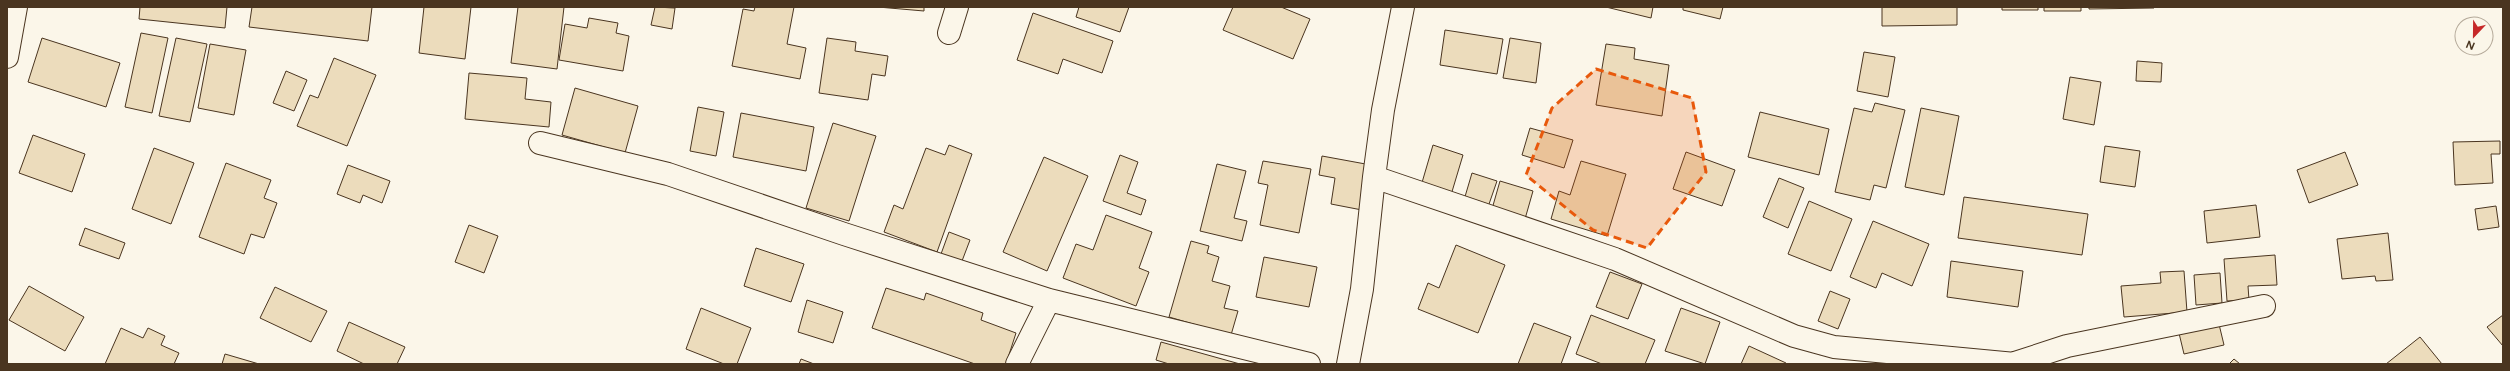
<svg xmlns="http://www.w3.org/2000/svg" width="2510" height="371" viewBox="0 0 2510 371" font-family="Figtree,sans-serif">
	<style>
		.building { fill: #ecdcbc; stroke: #4a3520 }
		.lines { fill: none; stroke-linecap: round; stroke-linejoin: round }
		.minor-casing { stroke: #4a3520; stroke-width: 24 }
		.minor { stroke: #fbf6e9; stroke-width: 22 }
		.marked { fill: #e8590c; fill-opacity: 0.2; stroke: #e8590c; stroke-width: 3; stroke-dasharray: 8 5; stroke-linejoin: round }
	</style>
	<rect width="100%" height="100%" fill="#fbf6e9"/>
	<path class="building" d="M140,7H227L225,28L139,19Z
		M252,7H372L368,41L249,27Z
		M424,7H471L465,59L419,53Z
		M518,7H564L557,69L511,63Z
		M655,7L675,8L672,29L651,25Z
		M755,7H794L787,44L806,48L800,79L732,66L743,9L754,11Z
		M878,7H924V11Z
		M1079,7H1129L1120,32L1076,17Z
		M1233,7H1281L1310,19L1293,59L1223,30Z
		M1606,7H1653L1651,18Z
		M1683,7H1723L1720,19L1683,10Z
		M1882,7H1957V25L1882,26Z
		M2002,7H2038V10H2002Z
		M2044,7H2081V11H2044Z
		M2089,7H2154V8L2089,9Z
		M1033,13L1113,41L1102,73L1063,59L1058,74L1017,60Z
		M589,18L618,23L616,33L629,36L623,71L559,60L565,24L587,28Z
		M1445,30L1503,39L1497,74L1440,65Z
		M141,33L168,38L152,113L125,107Z
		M42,38L120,63L106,107L28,82Z
		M176,38L207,44L190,122L159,116Z
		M827,38L856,42L855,51L888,56L885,76L872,74L868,100L819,93Z
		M1510,38L1541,43L1536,83L1503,78Z
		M210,44L246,50L234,115L198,108Z
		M1606,44L1635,48L1634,59L1669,65L1662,116L1596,105Z
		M1864,52L1895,57L1888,97L1857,91Z
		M334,58L376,75L347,146L297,126L310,95L318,98Z
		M2137,61L2162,63L2161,82L2136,81Z
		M286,71L307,80L294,111L273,103Z
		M469,73L527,78L525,99L551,102L549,127L465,119Z
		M2070,77L2101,82L2094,125L2063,119Z
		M575,88L638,106L625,153L562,135Z
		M1875,103L1905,110L1886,188L1874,185L1870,200L1835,192L1854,108L1872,112Z
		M698,107L724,112L716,156L690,151Z
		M1921,108L1959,116L1944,195L1905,187Z
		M1760,112L1829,129L1819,175L1748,157Z
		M741,113L814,127L806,171L733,157Z
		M833,123L876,136L849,221L806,208Z
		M1530,128L1573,140L1564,168L1522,155Z
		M33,135L85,154L72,192L19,173Z
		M2500,141V154H2491L2493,183L2455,185L2453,142Z
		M949,145L972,154L937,252L884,232L894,205L903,209L926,148L945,155Z
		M1433,145L1463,155L1451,195L1421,186Z
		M2105,146L2140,151L2135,187L2100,182Z
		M154,148L194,163L171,224L132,209Z
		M1686,152L1735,170L1722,206L1673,189Z
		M2345,152L2358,185L2309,203L2297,170Z
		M1120,155L1138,162L1127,193L1146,200L1141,215L1103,201Z
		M1322,156L1371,165L1362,210L1331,204L1335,178L1319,175Z
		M1044,157L1088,176L1047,271L1003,252Z
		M1263,161L1311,169L1299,233L1260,225L1268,185L1258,183Z
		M1581,161L1626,174L1607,236L1551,219L1559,191L1570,195Z
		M226,163L271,180L264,198L277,203L264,238L251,234L244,254L199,237Z
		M1217,164L1246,171L1234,218L1247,221L1242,241L1200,231Z
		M348,165L390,181L382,203L363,195L360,203L337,194Z
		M1472,173L1497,181L1488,207L1464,200Z
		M1779,178L1804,188L1788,228L1763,217Z
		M1500,181L1533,191L1525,219L1492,209Z
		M1964,197L2088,214L2082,255L1958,238Z
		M1809,201L1852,219L1831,271L1788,254Z
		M2256,205L2260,237L2207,243L2204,211Z
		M2496,206L2499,227L2478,230L2475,209Z
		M1106,215L1152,232L1139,268L1149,272L1136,306L1063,278L1076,244L1093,250Z
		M1873,221L1929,244L1912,286L1882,273L1876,288L1850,277Z
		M469,225L498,236L484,273L455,262Z
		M85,228L125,243L119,259L79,245Z
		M949,232L970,240L962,261L941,254Z
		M2388,233L2393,280L2376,281L2375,276L2342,279L2337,239Z
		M1191,241L1209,246L1207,253L1219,257L1212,281L1230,286L1224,308L1238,311L1231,335L1169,317Z
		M1456,245L1505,265L1478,333L1418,309L1428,283L1439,288Z
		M756,248L804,264L791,302L744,286Z
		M2275,255L2277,285L2248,286L2249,300L2227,301L2224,259Z
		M1264,257L1317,267L1309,307L1256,297Z
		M1951,261L2023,271L2018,307L1947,297Z
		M2184,271L2187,312L2124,317L2121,286L2161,283L2160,272Z
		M1610,272L1642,284L1628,319L1596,307Z
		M2220,273L2222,303L2196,305L2194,275Z
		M29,286L84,317L65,351L9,320Z
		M275,287L327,311L311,342L260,318Z
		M886,288L924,300L926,293L983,313L981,320L1016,333L1006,364H975L872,328Z
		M1830,291L1850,299L1838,329L1818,321Z
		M807,300L843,312L833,343L798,332Z
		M701,308L751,328L737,364H724L686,349Z
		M1681,308L1720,322L1705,364L1665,351Z
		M1591,315L1655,340L1645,364H1602L1576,354Z
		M2503,315V346L2487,327Z
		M2218,320L2224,345L2184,354L2178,329Z
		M349,322L405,347L397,364H364L337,351Z
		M1534,323L1571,337L1561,364H1518Z
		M121,328L143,338L148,328L165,336L161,345L179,353L174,364H105Z
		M2420,337L2442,364H2386Z
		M1161,342L1240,364H1169L1156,360Z
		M1749,346L1786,363V364H1741Z
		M225,354L259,364H222Z
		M801,359L814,364H799Z
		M2234,359L2240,364H2229Z"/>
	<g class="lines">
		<defs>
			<path id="minor" d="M949,33L957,7
				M7,57L16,7
				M540,143L668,174L844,234L1049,300L1309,364
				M1374,177L1615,259L1794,336L1834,347L2015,364
				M2015,363L2067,346L2264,306
				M1017,364L1049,300
				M1348,364L1362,289L1374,177L1383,110L1403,7"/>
		</defs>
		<use href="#minor" class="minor-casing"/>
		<use href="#minor" class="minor"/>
	</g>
	<path class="marked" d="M1596,69L1692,98L1706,172L1647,248L1593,230L1526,175L1552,108Z"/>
	<rect width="2510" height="371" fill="none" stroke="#4a3520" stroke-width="16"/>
	<g transform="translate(2474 36) rotate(202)"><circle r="19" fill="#fbf6e9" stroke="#b4a999"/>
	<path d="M0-3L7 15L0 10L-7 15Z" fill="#c62828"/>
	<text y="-6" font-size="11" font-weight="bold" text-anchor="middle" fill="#4a3520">N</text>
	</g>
</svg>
